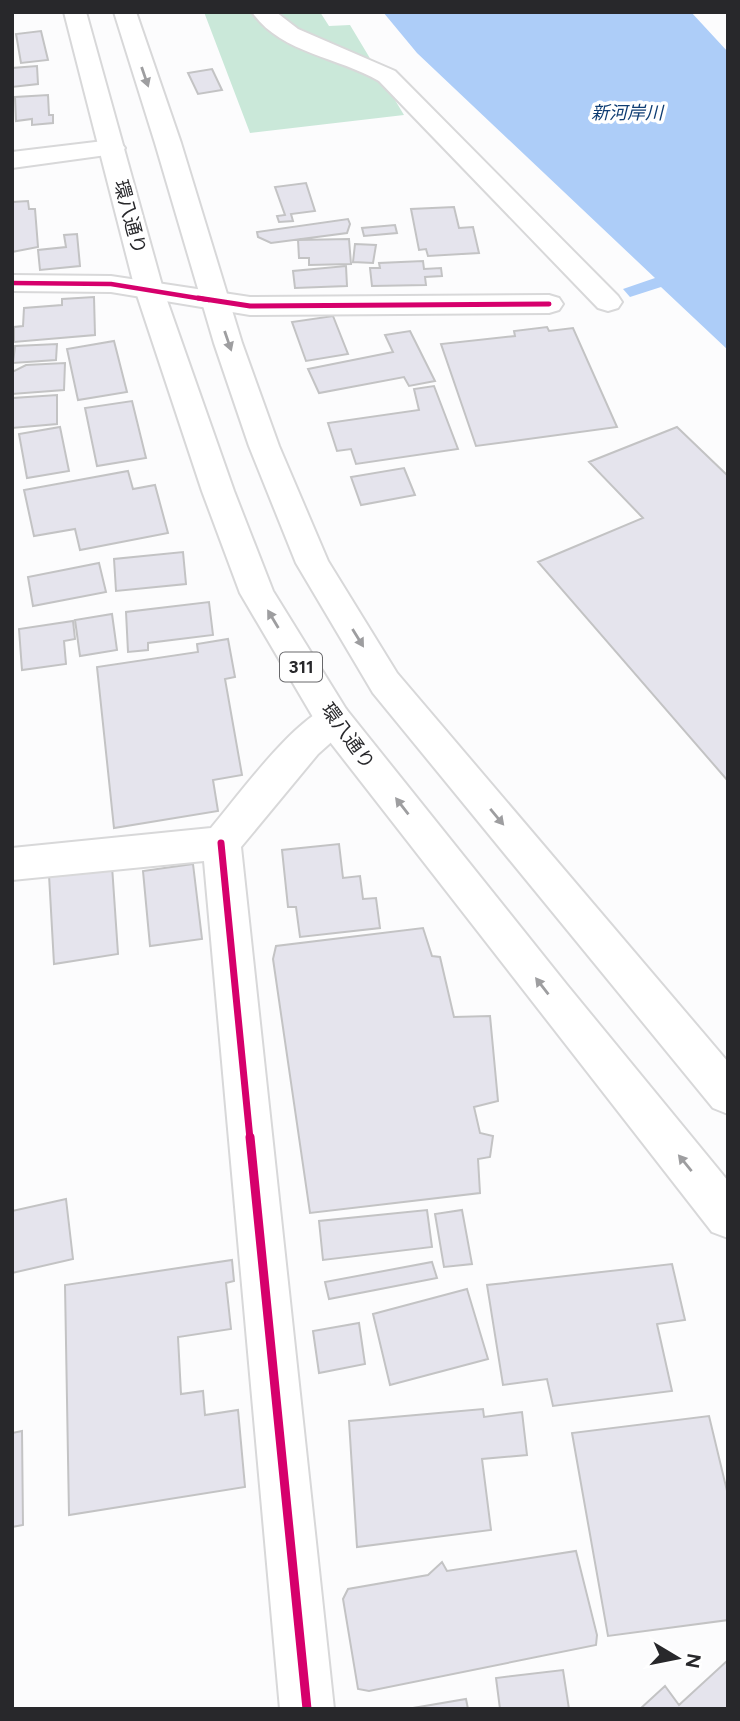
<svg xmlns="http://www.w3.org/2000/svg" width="740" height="1721" viewBox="0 0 740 1721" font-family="Figtree,'Noto Sans JP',sans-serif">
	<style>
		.green { fill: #cae8d9 }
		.water { fill: #adcdf8 }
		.building { fill: #e5e4ed; stroke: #c3c3c4; stroke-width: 2 }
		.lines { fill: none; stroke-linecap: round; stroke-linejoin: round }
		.minor-casing { stroke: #d8d8d9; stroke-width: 4 }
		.major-casing { stroke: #d8d8d9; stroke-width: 4 }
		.minor { fill: #fff; fill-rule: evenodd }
		.major { fill: #fff; fill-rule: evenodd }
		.cycleway-far3-casing { stroke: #fff; stroke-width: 7 }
		.cycleway-far2-casing { stroke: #fff; stroke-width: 9 }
		.cycleway-far1-casing { stroke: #fff; stroke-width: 11 }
		.cycleway-casing { stroke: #fff; stroke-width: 13 }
		.cycleway-far3 { stroke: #d6006c; stroke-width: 4.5 }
		.cycleway-far2 { stroke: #d6006c; stroke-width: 5 }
		.cycleway-far1 { stroke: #d6006c; stroke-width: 7 }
		.cycleway { stroke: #d6006c; stroke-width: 9 }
		.oneway { fill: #9e9ea0 }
		.labels { text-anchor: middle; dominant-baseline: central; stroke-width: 7; stroke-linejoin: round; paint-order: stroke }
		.far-water-label { font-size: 18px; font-style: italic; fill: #0f3d73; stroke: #fff }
		.shield { fill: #fff; stroke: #68686b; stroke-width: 2 }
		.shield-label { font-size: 18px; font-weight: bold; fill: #28282b }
		.street-label { font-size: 19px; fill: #28282b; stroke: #fff }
	</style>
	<rect width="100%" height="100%" fill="#fcfcfd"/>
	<path class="green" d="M204,12H320L329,26L350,25L404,115L250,133Z"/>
	<path class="water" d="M383,12H691L728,52V350L661,287L630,297L623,289L655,278L417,53Z"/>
	<path class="building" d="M41,31L48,60L21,63L16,34Z
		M37,66L38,84L12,87V68Z
		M212,69L222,90L198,94L188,73Z
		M48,95L49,115H53V123L32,125V119L16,121L15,97Z
		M306,183L315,211L291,214L293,221L279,222L277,216L285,215L275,187Z
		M28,201L29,209H35L38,247L12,252V202Z
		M454,207L459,228L473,227L479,253L428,256L426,249L419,250L411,209Z
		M348,219L350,224L347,233L271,243L258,237L257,232Z
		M395,225L397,233L364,236L362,228Z
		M77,234L80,266L40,270L38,250L66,247L64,235Z
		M349,239L351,264L309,265V258H299L298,240Z
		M355,244L376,245L373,263L353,262Z
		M423,261L424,269L441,268L442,276L425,277L426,285L372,286L370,268H380L379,263Z
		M346,266L347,286L295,288L293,271Z
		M94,297L95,335L14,342V327L23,326L24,308L62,305V299Z
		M333,316L348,354L306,361L292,322Z
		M547,327L549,331L573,328L617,427L476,446L441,344L515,336L514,331Z
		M410,331L435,381L409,386L404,377L319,393L308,369L393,352L385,335Z
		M114,341L127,392L78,400L67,349Z
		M57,344L56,360L13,363L15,346Z
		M65,363L64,390L12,394V372L26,365Z
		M434,386L458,449L356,464L351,449L337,451L328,423L419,410L414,389Z
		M57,395V424L12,428L13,398Z
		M132,401L146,458L97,466L85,408Z
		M60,427L69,471L27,478L19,434Z
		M677,427L728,476V781L538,562L643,518L589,462Z
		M404,468L415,495L361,505L351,477Z
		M128,471L133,489L155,485L168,533L80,550L75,529L34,536L24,490Z
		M183,552L186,584L116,591L114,559Z
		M99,563L106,592L33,606L28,577Z
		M209,602L213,635L148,643V650L128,652L126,612Z
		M112,614L117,650L80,656L75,620Z
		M73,621L75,639L64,641L66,664L22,670L19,629Z
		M228,639L235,677L225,679L242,775L213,780L218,811L114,828L97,667L198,652L197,644Z
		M339,844L343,878L360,876L363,899L376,898L380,928L300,937L296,907H288L282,850Z
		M193,864L202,939L150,946L143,871Z
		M112,866L118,954L54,964L49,875Z
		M423,928L432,956L440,957L454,1017L490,1016L498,1101L474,1107L480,1133L493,1136L490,1157L478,1159L480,1193L310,1213L273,959L276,946Z
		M66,1199L73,1259L12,1273V1211Z
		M427,1210L432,1247L323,1260L319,1221Z
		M462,1210L472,1264L444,1267L435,1214Z
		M232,1260L234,1281L226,1283L231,1329L178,1337L181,1394L203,1391L205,1415L238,1410L245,1487L69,1515L65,1285Z
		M432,1262L437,1278L329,1299L325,1282Z
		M672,1264L685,1320L657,1324L672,1391L553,1406L547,1379L503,1385L487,1285Z
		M467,1289L488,1359L390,1385L373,1314Z
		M359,1323L365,1364L319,1373L313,1331Z
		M483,1409L484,1417L522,1412L527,1455L482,1459L491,1530L357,1547L349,1421Z
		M709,1416L728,1495V1620L608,1636L572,1433Z
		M22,1431L23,1525L12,1527V1433Z
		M576,1551L597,1635L596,1645L369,1691L358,1689L343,1599L348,1589L428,1575L442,1562L447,1571Z
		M728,1660V1709H640L665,1686L679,1705Z
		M563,1670L569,1709H500L496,1678Z
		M466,1699L468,1709H407Z"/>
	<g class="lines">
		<defs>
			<path id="minor" d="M252,12H276L298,29L395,71L618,296L622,302L618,308L608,311L598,308L379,81C338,57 280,53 252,12Z
				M112,140L121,143L125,148L121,153L12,168V152Z
				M12,275L111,276L250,297L549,295L559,298L563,304L559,310L549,313L250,315L111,292L12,291Z
				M333,705L346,709L351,719L346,729L318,754L241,847L334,1709H280L204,861L12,880V848L211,828C239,795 294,718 333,705Z"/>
			<path id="major" d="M64,12H86L163,289L234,491L273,591L346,709L567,985L728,1181V1238L712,1232L320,729L240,593L202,491L135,289Z
				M114,12H136L181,143L242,343L279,446L328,561L397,673L728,1062V1114L713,1108L373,693L296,563L249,446L214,343L155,143Z"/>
		</defs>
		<use href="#minor" class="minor-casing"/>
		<use href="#major" class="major-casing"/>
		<use href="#minor" class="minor"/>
		<use href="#major" class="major"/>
		<defs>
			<path id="cycleway-far3" d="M12,283L111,284L209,300"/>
			<path id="cycleway-far2" d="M198,298L250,306L549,304"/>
			<path id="cycleway-far1" d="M221,843L250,1139"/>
			<path id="cycleway" d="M250,1137L307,1709"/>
		</defs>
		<use href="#cycleway-far3" class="cycleway-far3-casing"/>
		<use href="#cycleway-far2" class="cycleway-far2-casing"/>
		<use href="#cycleway-far1" class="cycleway-far1-casing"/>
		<use href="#cycleway" class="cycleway-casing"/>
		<use href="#cycleway-far3" class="cycleway-far3"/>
		<use href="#cycleway-far2" class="cycleway-far2"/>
		<use href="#cycleway-far1" class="cycleway-far1"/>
		<use href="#cycleway" class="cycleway"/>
	</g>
	<defs><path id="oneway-solid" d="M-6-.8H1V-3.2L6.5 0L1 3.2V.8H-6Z" transform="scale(1.75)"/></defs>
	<g class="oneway">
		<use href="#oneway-solid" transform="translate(145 77) rotate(71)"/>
		<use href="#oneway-solid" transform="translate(228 341) rotate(71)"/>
		<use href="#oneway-solid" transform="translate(273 619) rotate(-121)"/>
		<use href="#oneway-solid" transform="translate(358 638) rotate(58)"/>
		<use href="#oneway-solid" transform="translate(402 806) rotate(-128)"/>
		<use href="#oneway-solid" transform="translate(497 817) rotate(50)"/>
		<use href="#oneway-solid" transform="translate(542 986) rotate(-128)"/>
		<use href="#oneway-solid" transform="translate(685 1163) rotate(-129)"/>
	</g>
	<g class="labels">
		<g class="far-water-label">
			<text x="627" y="113">新河岸川</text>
		</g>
		<rect class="shield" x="280" y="652.5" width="42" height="29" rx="5"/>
		<g class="shield-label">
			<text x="301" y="667">311</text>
		</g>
		<g class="street-label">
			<text transform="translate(130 217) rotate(75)">環八通り</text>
			<text transform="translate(348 736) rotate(54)">環八通り</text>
		</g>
	</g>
	<rect width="740" height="1721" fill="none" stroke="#28282b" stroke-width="28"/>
	<g transform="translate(677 1658) rotate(100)" stroke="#ffffff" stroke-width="5" paint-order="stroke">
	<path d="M0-5L12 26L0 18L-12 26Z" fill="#28282b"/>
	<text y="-10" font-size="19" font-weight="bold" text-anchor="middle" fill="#28282b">N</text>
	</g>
</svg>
